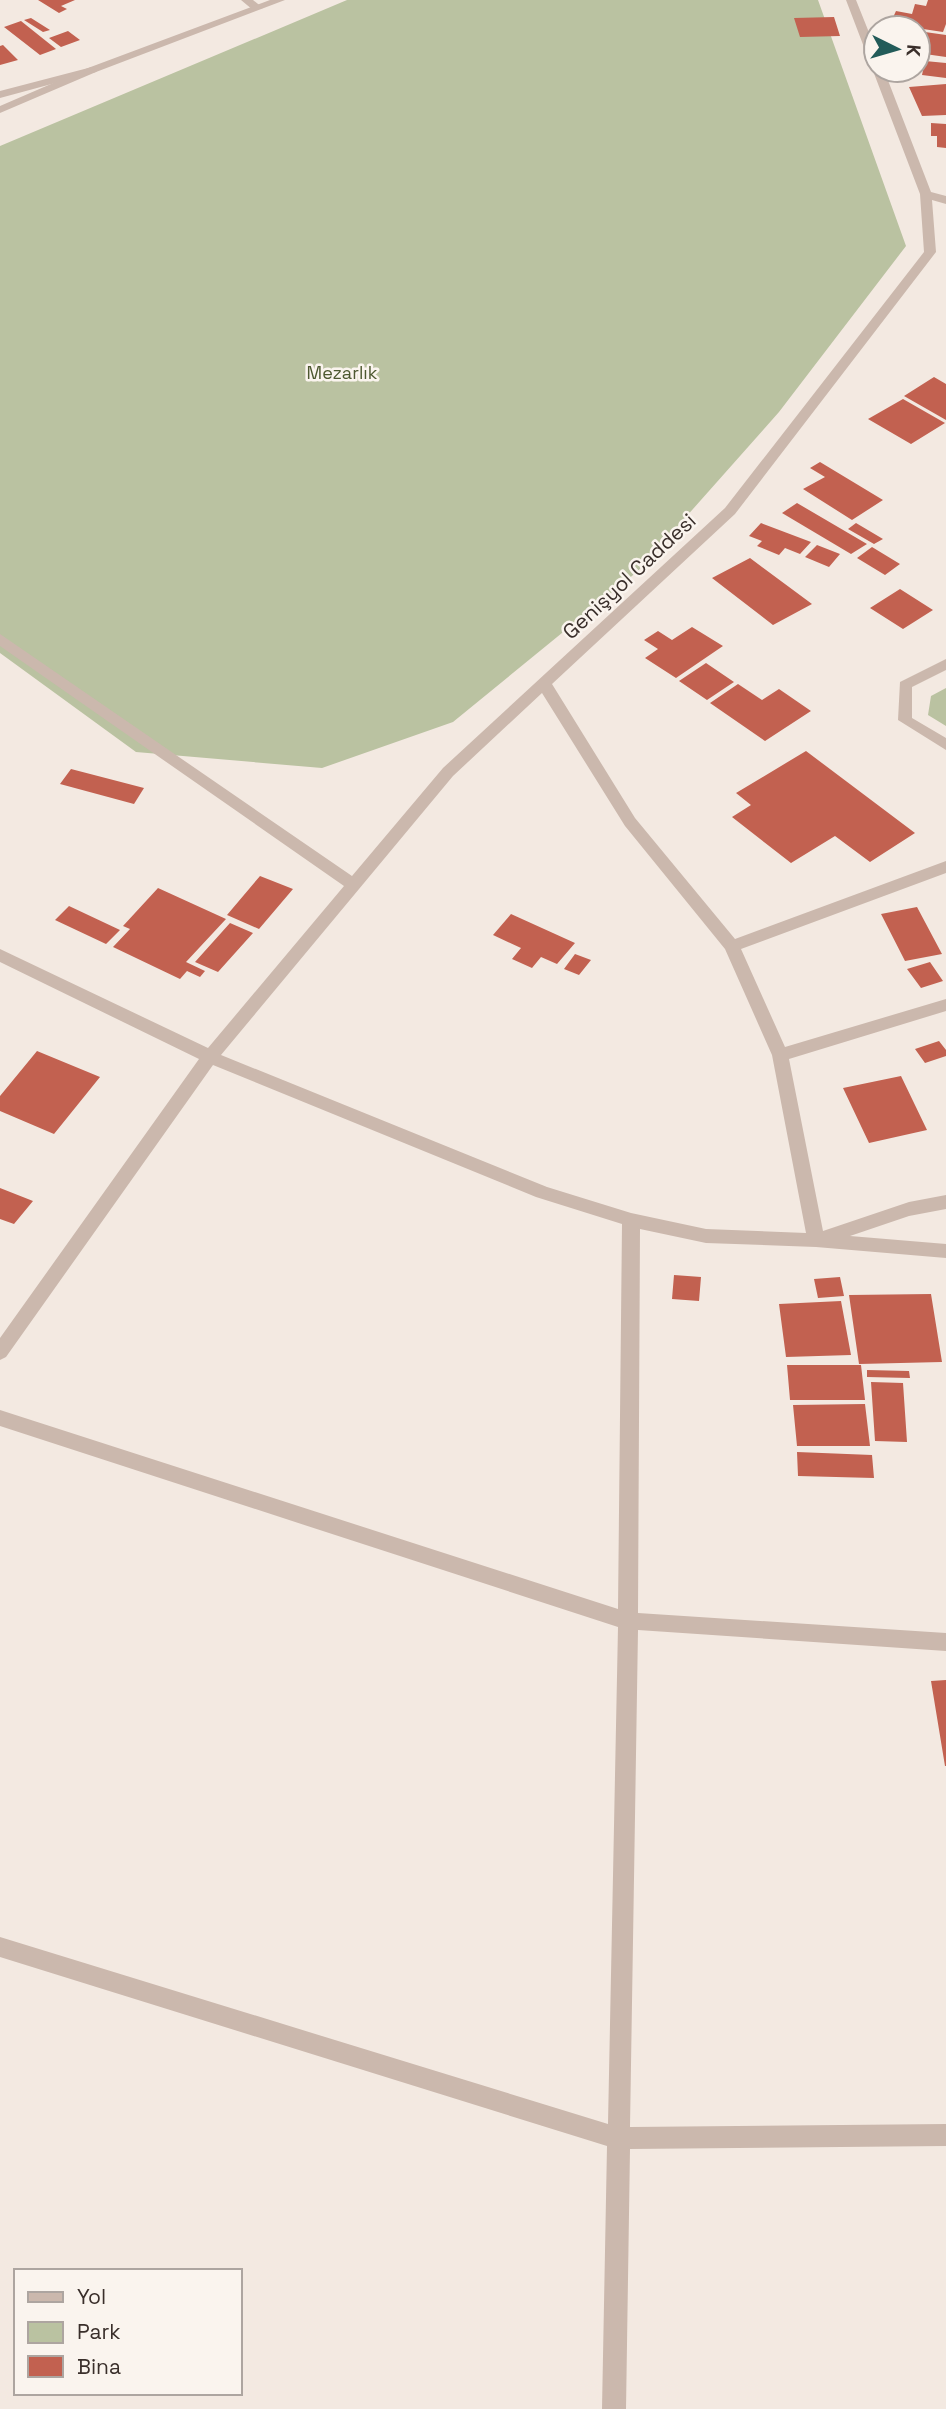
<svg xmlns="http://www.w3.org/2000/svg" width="946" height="2409" viewBox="0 0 946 2409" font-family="'Space Grotesk',sans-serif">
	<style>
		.green { fill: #bac2a1 }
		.building { fill: #c26150 }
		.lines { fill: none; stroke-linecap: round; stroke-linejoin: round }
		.minor { fill: #cbb8ad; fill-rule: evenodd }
		.tertiary { fill: #cbb8ad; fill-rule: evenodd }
		.labels { text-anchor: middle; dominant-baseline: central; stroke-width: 5; stroke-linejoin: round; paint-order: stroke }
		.far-park-label { font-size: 18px; fill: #4d5830; stroke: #faf4ee }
		.street-label { font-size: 21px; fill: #3a2f2b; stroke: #faf4ee }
	</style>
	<rect width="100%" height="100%" fill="#f3e9e1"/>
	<path class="green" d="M347,0H818L906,246L779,412L638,571L453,722L322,768L136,752L0,653V146Z
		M946,688V726L928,715L931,696Z"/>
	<path class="building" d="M38,0H75L61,6L67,9L59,13Z
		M928,0H946V24L943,32L890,24L896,11L912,14L915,4L926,6Z
		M834,17L840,36L800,37L794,18Z
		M31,18L50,30L43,32L24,20Z
		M21,21L56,49L40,55L4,27Z
		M68,31L80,40L61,47L49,38Z
		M918,31L946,35V57L918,53Z
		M3,45L18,60L0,65V46Z
		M925,61L946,63V78L922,75Z
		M946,84V115L922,116L909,87Z
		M931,123L946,124V148L937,147V136H931Z
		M934,377L946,384V420L904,396Z
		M903,399L945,423L911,444L868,419Z
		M820,462L883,500L852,520L803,489L825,477L810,468Z
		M797,503L867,544L851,554L782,513Z
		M761,523L811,542L800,554L785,548L779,555L757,546L762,541L749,536Z
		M856,523L883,539L874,544L848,529Z
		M817,545L840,554L829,567L805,557Z
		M872,547L900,564L885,575L857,558Z
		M750,558L812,604L773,625L712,578Z
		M900,589L933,610L903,629L870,608Z
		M692,627L723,646L676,678L645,658L658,649L644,640L658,631L672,640Z
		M706,663L734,682L707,700L679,681Z
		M738,684L762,700L779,689L811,711L765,741L710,703Z
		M806,751L915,833L870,862L835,836L791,863L732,817L751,805L736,793Z
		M71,769L144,788L134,804L60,784Z
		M260,876L293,889L259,929L227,915Z
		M158,888L226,919L186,962L205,971L200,977L187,971L180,979L113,947L130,929L123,926Z
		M69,906L120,930L106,944L55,920Z
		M917,907L942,954L905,961L881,914Z
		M511,914L575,943L557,964L541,957L532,968L512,959L521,948L493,935Z
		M230,923L253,933L218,972L195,962Z
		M575,954L591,960L579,975L564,969Z
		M930,962L943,981L921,988L907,969Z
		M939,1041L946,1050V1056L925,1063L915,1049Z
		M37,1051L100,1077L54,1134L0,1111V1096Z
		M901,1076L927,1130L869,1143L843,1088Z
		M0,1188L33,1201L14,1224L0,1219Z
		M674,1275L701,1277L699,1301L672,1299Z
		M840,1277L844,1296L818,1298L814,1279Z
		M931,1294L942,1362L859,1364L849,1295Z
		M841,1301L851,1355L786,1357L779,1304Z
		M787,1365H861L865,1400H790Z
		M867,1370L909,1371L910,1378L867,1377Z
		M871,1382L903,1383L907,1442L875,1441Z
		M865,1404L870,1446H797L793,1405Z
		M797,1452L872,1455L874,1478L798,1476Z
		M946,1680V1766H945L931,1681Z"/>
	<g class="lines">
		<path class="minor" d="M241,0H253L263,8L253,10Z
			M846,0H856L876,50V70H884L931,192L946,196V204L932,200L936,252L735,514L552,684L635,818L735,939L946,861V873L741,949L785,1047L946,999V1011L789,1059L823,1231L909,1202L946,1195V1209L909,1216L850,1236L946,1244V1258L816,1247L706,1243L640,1229L638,1613L946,1633V1651L638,1630L630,2127L946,2124V2146L630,2149L626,2409H602L607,2146L0,1957V1937L608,2124L618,1627L0,1426V1410L618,1609L622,1224L536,1197L213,1065L6,1357L0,1360V1338L199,1059L0,962V949L208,1048L344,886L0,646V634L352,876L443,768L725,508L924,252L920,194ZM542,693L625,826L725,949L772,1055L806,1233L706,1229L631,1213L547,1187L221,1055L453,776Z
			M92,67L98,70L96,72L0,98V91Z
			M946,659V670L912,687V718L946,738V750L898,720L900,682Z"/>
		<path class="tertiary" d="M270,0H285L96,72L0,113V106L88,68Z"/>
	</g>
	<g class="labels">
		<g class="far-park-label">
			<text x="342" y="372">Mezarlık</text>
		</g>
		<g class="street-label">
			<text transform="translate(629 576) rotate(-43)">Genişyol Caddesi</text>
		</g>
	</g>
	<rect x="14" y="2269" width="228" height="126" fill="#faf4ee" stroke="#ada5a0" stroke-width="2"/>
	<rect x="28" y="2292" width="35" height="10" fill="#cbb8ad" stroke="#ada5a0" stroke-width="2"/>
	<text x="77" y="2304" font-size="21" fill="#3a2f2b">Yol</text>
	<rect x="28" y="2322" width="35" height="21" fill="#bac2a1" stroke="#ada5a0" stroke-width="2"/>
	<text x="77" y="2339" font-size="21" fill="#3a2f2b">Park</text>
	<rect x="28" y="2356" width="35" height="21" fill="#c26150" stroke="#ada5a0" stroke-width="2"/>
	<text x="77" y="2374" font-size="21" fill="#3a2f2b">Bina</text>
	<g transform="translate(897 49) rotate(95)"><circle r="33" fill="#faf4ee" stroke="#ada5a0" stroke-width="2"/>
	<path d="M0-5L12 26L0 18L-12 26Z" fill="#225b59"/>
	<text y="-10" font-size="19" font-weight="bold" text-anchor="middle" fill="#3a2f2b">K</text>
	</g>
</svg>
